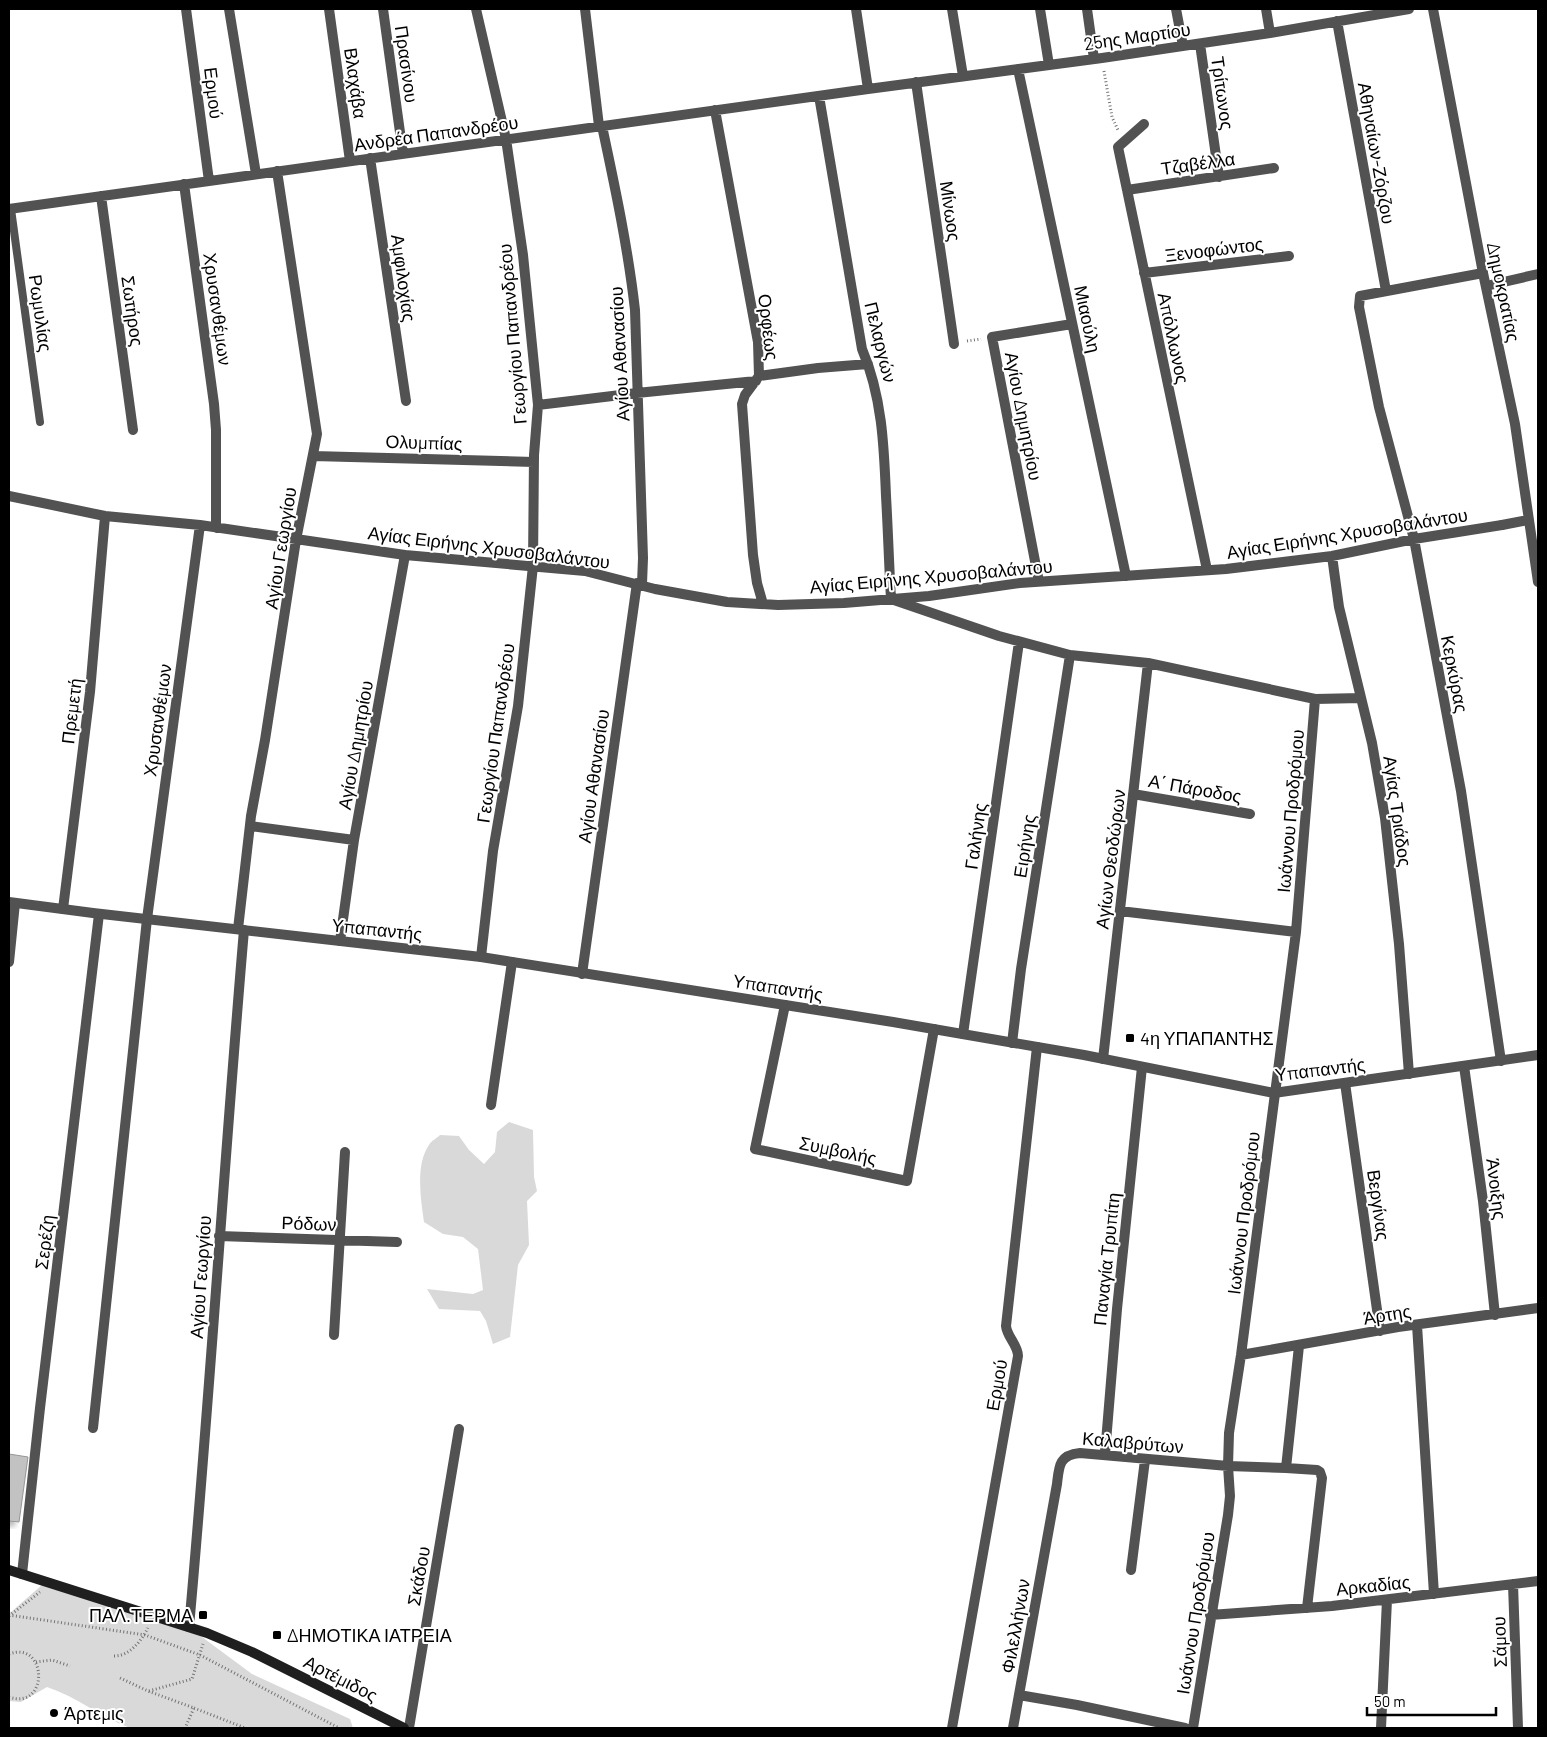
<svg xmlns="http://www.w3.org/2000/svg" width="1547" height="1737" viewBox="0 0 1547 1737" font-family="Barlow,sans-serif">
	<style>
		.green { fill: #d9d9d9 }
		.building { fill: #c2c2c2; stroke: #969696; filter: url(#shadow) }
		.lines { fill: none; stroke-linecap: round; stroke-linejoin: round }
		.path { stroke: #747474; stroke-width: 3; stroke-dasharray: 1 2.5; stroke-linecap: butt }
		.service { stroke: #525252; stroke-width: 8 }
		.minor { stroke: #525252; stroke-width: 10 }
		.tertiary { stroke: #525252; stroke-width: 10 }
		.secondary { stroke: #1f1f1f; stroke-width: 10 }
		.poi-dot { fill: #000; stroke: #fff; stroke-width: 2 }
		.labels { text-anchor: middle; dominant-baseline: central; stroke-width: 4; stroke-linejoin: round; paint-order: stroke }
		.street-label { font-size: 18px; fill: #000; stroke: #fff }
		.poi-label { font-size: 18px; fill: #000; stroke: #fff; text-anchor: start }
	</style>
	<defs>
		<filter id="shadow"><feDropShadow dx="-4.5" dy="4.5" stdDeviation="2.5" flood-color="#0004"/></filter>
	</defs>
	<rect width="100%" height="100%" fill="#fff"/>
	<path class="green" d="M509,1122L533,1130L534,1177L537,1191L527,1201L529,1245L518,1265L510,1337L493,1344L486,1321L480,1311L439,1309L427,1289L473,1294L483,1290L478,1249L463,1237L443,1234L424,1222C421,1200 415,1165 429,1145C431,1141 437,1138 440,1135L459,1136L469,1150L484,1164L495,1152L497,1132Z
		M42,1585L198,1634L252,1674L350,1719L353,1728H130C101,1717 77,1697 47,1687L21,1702L9,1701V1611L11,1612Z"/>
	<path class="building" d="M9,1454L28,1457L19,1522L9,1521Z"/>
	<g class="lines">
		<path class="path" d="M1104,71L1112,117L1118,130
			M967,341L981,339
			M9,1615L145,1635L200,1655L339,1728
			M9,1616L40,1592
			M9,1654C48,1640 49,1711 9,1697
			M114,1656C130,1656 141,1641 148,1628
			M36,1662L52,1660L70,1666
			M120,1678L148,1691L194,1708L185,1728
			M149,1691L192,1679L203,1644
			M194,1708L245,1728"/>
		<path class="service" d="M11,209L40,422"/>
		<path class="minor" d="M186,9L209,181
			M229,9L256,174
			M329,9L350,161
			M383,9L403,154
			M476,9L506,139L523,255L538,405L534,455L533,566L518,706L493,851L481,957
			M585,9L599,126
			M856,9L868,89
			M952,9L963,76
			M1040,9L1049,65
			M1087,9L1094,59
			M1176,9L1183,46
			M1266,9L1270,33
			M1337,21L1386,291
			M1200,44L1219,177
			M1018,69L1126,576
			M916,82L954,344
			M819,96L862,349C882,396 884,445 886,496C888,530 889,565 891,599L999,636L1070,655L1148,663L1315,699L1361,698
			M715,110L758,342L759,376L745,395L742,404L753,555L757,583L763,604
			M1144,124L1118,147L1207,570
			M602,126C615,187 628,248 635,310L643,558L642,584
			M370,158L406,401
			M184,184L214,404L216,430V528
			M1127,190L1274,168
			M101,196L133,430
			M9,209L868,89L1102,58L1270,33L1409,9
			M1144,273L1289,256
			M1483,273L1360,296L1359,307L1379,407L1414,539L1461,791L1501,1061
			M1486,286L1538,274
			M759,376L818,368L868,364
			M538,405L637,393L756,381
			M313,456L534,462
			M9,496L105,516L200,525L405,555L585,571L655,589L727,602L778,605L844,603L929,596L1020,583L1226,569L1332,556L1414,539L1502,525
			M1332,556L1339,607L1372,743L1385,818L1399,944L1409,1074
			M1039,582L992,337L1072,324
			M1133,794L1250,814
			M250,826L354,840
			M63,909L90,692L105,516
			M1120,911L1296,932
			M238,929L251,816L265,740L296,540L317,434L277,171
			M340,941L354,840L405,555
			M9,962L15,903
			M582,974L637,583
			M785,1005L755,1149L907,1181L934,1029
			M963,1034L1019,642
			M1012,1043L1021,969L1070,655
			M1103,1059L1148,663
			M1464,1066L1483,1201L1495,1315
			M1345,1083L1380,1331
			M491,1105L512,962
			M219,1236L397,1242
			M1417,1325L1434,1594
			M334,1335L345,1152
			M1299,1346L1286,1468L1317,1470L1320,1472L1322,1478L1307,1608
			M1241,1355L1398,1327L1538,1308
			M93,1428L147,919L200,525
			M1105,1454L1117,1309L1142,1067
			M1131,1570L1145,1460
			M22,1574L40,1408L99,914
			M1513,1584L1518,1728
			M1210,1615L1332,1606L1538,1581
			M189,1627C210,1395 224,1162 244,930
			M1019,1695L1077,1705L1185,1728
			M409,1728L459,1429
			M952,1728L1018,1356C1018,1345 1007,1337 1006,1326L1037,1047
			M1013,1728L1057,1484C1059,1466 1059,1455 1080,1453L1228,1466L1286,1468
			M1193,1728L1228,1515L1230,1496L1228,1466L1229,1433L1241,1355L1296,932L1315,699
			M1381,1728L1387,1600"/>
		<path class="tertiary" d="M1433,9L1483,273L1515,424L1538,582
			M1502,525L1528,520
			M9,902L93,913L481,957L893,1022L1084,1055L1274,1093L1538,1055"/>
		<path class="secondary" d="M9,1570L207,1633L252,1652L404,1728"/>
	</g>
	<g class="poi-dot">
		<rect x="1125" y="1033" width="10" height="10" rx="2.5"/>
		<rect x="198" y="1610" width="10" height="10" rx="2.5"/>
		<rect x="272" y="1630" width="10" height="10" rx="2.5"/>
		<circle cx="54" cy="1713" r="5"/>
	</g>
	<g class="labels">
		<g class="street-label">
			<text transform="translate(1137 36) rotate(-8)">25ης Μαρτίου</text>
			<text transform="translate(407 64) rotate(82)">Πρασίνου</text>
			<text transform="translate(356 83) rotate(82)">Βλαχάβα</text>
			<text transform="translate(214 93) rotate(83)">Ερμού</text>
			<text transform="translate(1223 93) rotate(82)">Τρίτωνος</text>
			<text transform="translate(436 133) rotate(-8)">Ανδρέα Παπανδρέου</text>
			<text transform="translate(1377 153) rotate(80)">Αθηναίων-Ζόρζου</text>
			<text transform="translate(1198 163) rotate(-8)">Τζαβέλλα</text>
			<text transform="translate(951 211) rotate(82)">Μίνωος</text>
			<text transform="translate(1214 249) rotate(-7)">Ξενοφώντος</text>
			<text transform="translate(404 278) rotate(82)">Αμφιλοχίας</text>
			<text transform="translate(1504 292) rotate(78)">Δημοκρατίας</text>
			<text transform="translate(218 309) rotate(82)">Χρυσανθέμων</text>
			<text transform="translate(133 311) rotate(82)">Σωτήρος</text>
			<text transform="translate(41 313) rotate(82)">Ρωμυλίας</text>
			<text transform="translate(1088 319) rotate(78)">Μιαούλη</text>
			<text transform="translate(769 327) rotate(83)">Ορφέως</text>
			<text transform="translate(512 334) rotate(-95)">Γεωργίου Παπανδρέου</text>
			<text transform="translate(1174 338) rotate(78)">Απόλλωνος</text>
			<text transform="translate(881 342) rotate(76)">Πελαργών</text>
			<text transform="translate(619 354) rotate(-93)">Αγίου Αθανασίου</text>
			<text transform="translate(1024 416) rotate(79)">Αγίου Δημητρίου</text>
			<text transform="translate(424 442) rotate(2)">Ολυμπίας</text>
			<text transform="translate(1347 533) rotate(-9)">Αγίας Ειρήνης Χρυσοβαλάντου</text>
			<text transform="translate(489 547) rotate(7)">Αγίας Ειρήνης Χρυσοβαλάντου</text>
			<text transform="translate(280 548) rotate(-81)">Αγίου Γεωργίου</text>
			<text transform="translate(931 576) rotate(-5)">Αγίας Ειρήνης Χρυσοβαλάντου</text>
			<text transform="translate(1455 674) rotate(79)">Κερκύρας</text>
			<text transform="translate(71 711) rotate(-83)">Πρεμετή</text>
			<text transform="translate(157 720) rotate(-82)">Χρυσανθέμων</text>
			<text transform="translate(495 733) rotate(-82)">Γεωργίου Παπανδρέου</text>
			<text transform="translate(355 745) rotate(-80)">Αγίου Δημητρίου</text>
			<text transform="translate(593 776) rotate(-82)">Αγίου Αθανασίου</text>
			<text transform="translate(1195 788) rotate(10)">Α΄ Πάροδος</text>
			<text transform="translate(1290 811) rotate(-85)">Ιωάννου Προδρόμου</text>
			<text transform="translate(1398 811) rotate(82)">Αγίας Τριάδος</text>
			<text transform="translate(975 836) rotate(-82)">Γαλήνης</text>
			<text transform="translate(1024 846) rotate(-81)">Ειρήνης</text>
			<text transform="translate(1110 859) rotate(-83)">Αγίων Θεοδώρων</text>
			<text transform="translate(377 929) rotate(6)">Υπαπαντής</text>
			<text transform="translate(778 987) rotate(9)">Υπαπαντής</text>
			<text transform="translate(1320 1069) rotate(-7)">Υπαπαντής</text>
			<text transform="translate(838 1150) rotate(12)">Συμβολής</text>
			<text transform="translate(1497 1189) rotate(83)">Άνοιξης</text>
			<text transform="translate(1379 1205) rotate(82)">Βεργίνας</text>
			<text transform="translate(1243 1213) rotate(-83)">Ιωάννου Προδρόμου</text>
			<text transform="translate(309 1223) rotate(2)">Ρόδων</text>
			<text transform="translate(44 1242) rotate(-83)">Σερέζη</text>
			<text transform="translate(1106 1259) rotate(-84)">Παναγία Τρυπίτη</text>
			<text transform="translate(200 1277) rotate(-86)">Αγίου Γεωργίου</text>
			<text transform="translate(1387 1314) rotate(-9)">Άρτης</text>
			<text transform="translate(996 1385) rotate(-80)">Ερμού</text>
			<text transform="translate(1133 1442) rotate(5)">Καλαβρύτων</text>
			<text transform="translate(418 1576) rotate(-80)">Σκάδου</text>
			<text transform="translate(1373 1585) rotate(-6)">Αρκαδίας</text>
			<text transform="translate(1195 1613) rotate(-81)">Ιωάννου Προδρόμου</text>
			<text transform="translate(1015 1626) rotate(-80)">Φιλελλήνων</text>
			<text transform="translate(1499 1642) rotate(-92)">Σάμου</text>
			<text transform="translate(341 1678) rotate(27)">Αρτέμιδος</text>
		</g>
		<g class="poi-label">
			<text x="1140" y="1038">4η ΥΠΑΠΑΝΤΗΣ</text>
			<text x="193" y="1615" text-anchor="end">ΠΑΛ.ΤΕΡΜΑ</text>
			<text x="287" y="1635">ΔΗΜΟΤΙΚΑ ΙΑΤΡΕΙΑ</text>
			<text x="64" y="1713">Άρτεμις</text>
		</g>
	</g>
	<rect width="1547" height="1737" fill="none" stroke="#000000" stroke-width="20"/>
	<path d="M1367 1707v8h129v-8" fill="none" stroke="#000000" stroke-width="2.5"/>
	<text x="1374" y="1707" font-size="15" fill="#000000" stroke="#ffffff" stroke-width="4" paint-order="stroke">50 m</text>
</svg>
